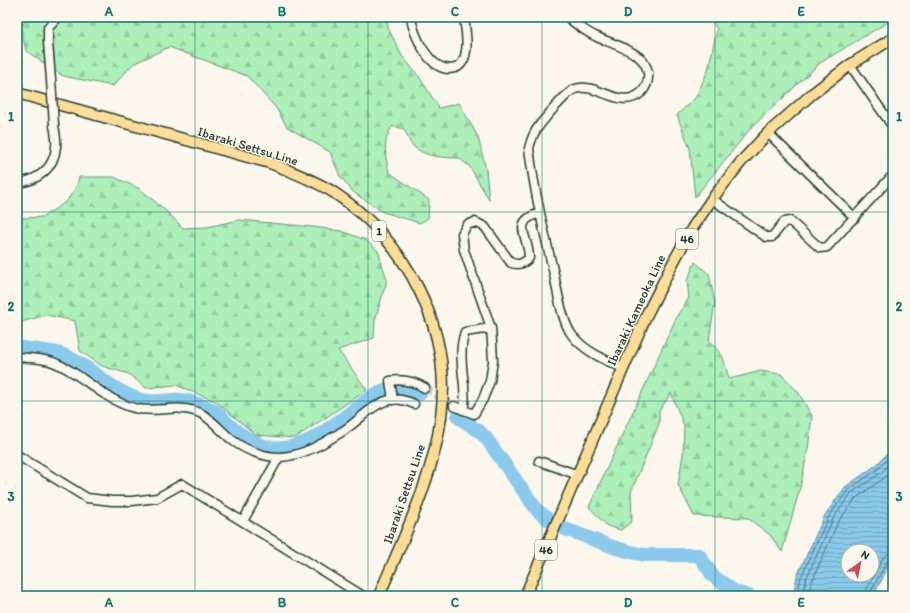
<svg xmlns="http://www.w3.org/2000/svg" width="910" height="613" viewBox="0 0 910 613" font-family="Itim,sans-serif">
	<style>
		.forest { fill: url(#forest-firs); stroke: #669676 }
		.water { fill: url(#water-rules); stroke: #6092a2; fill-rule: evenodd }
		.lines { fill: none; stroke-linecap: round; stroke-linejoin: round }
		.shore { stroke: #4a757e; stroke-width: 1 }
		.river { stroke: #8bcaec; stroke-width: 14 }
		.minor-tunnel { stroke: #cfd2c7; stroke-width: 8; stroke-dasharray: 8 4; stroke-linecap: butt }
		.minor-casing { stroke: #1f3d34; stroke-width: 11 }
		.major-casing { stroke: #1f3d34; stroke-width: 13 }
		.minor { stroke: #fbf7ec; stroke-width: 8 }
		.major { stroke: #ffdd96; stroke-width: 10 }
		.minor-bridge-casing { stroke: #1f3d34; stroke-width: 11; stroke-linecap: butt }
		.minor-bridge { stroke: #fbf7ec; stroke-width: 8 }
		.grid { fill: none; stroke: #0f766e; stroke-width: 1; stroke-opacity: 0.55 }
		.labels { text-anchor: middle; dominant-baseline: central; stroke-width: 3; stroke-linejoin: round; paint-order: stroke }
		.shield { fill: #fbf7ec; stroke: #61756b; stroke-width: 1 }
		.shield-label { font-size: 12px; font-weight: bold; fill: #1f3d34 }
		.street-label { font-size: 13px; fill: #1f3d34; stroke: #fbf7ec }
		.neatline { fill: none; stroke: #0f766e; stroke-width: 1.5 }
		.grid-label { font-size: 13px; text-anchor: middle; font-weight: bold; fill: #0f766e }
	</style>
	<defs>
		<pattern id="forest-firs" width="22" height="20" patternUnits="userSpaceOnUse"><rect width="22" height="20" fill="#acefb9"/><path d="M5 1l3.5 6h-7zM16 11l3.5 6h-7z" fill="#94cea0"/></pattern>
		<pattern id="water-rules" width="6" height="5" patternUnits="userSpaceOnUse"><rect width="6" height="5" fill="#8bcaec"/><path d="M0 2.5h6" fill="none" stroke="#71a5c0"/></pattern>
	</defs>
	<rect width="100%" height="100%" fill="#fbf7ec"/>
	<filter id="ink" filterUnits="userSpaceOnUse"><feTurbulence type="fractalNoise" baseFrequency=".025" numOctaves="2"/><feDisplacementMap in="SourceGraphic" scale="8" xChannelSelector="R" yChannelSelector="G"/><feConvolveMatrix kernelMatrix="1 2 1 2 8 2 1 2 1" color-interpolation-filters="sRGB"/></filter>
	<g filter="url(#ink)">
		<path class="forest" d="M27,17H387L388,28L402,56L420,78L439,108L459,103L478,137L486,170L489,200L470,167L459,158C445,158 424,157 413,146C409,142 407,135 404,129L393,126C382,140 385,155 389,172L429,200L428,218L420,223L383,212L353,192L340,176L330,152L287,127L276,108L247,76L169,47L133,64L113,86L63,76L26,51L21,28Z
			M709,17H893V19L820,63L750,129L695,197L690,149L677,115L696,97L708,70L717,29Z
			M79,177H114L140,189L165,210L183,228L207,227L239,220L313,227L341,231L366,240L378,251L387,280L375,320L374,338L338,350L367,390L295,438L256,435L215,401L176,385L146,388L129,374L102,366L80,351L75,321L47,315L17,323V214L21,218L43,217L67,201L77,185Z
			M695,262L709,274L715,303L709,340L723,357L729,379L761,371L781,374L798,392L812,416L808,449L800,488L782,552L770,535L748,518L694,516L678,485L683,454L684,426L671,393L659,411V424L631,492L632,521L621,530L607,526L589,507L678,314L689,298L687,281Z"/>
		<path class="water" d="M893,448V559L873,596H793L797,576L825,515L845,487L875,466ZM848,551H872V575H848Z"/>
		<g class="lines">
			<path class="shore" d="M797,596L801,577L829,516L848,490L878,469L893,453
				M802,596L806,579L833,519L851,493L881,473L893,461
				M808,596L812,581L838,522L856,498L884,478L893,470
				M865,596L866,591L883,558L888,554L893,553
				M870,596V593L888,560L893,558"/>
			<path class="river" d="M17,347C34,350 54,350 70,358C95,370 115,394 143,400C153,403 163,400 173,400C183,399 202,404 211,409C218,412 224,420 229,425C241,436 258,446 274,448C304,452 336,423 359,406C367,400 376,392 387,389C398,387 409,391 420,394
				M458,417L479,431L486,438L537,510L549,520L565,529L616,548L631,552L645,555H699L713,576L735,592L749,596"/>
			<path class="minor-tunnel" d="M425,388L454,406"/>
			<defs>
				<path id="minor" d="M411,17C413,35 431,75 455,68C462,66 465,58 466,51C468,41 465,27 464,17
					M567,17C576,24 584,31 595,36C609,43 627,47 639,57C643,60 647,67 648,72C649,80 647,86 642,92C620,112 597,81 575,89C567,92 545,118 539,126C534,132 531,140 529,148C534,190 544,232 554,274C557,290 562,322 572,335C584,351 605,360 623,368
					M17,19L18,17
					M850,65L893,127
					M51,80L48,42V28L58,17
					M768,133L855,218
					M17,183C37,181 54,169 56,147C57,140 55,132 54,125
					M712,199L766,237H772L784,222L790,221L820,248L827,247L893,175
					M17,357C27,358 40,358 50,361C80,371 103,400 134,408C156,414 178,403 200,413C212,419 221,431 232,440C245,450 263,457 280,457C303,456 324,443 343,431C368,415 381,389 414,404
					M393,400L390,381C402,379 415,382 425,388
					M454,406L474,414L483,399L490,381L493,361L492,342L491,328L464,250L462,234L467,225L475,222L485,227L511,263C519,265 523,264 529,258C529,236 510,222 540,213
					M463,410C466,401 464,394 464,385C462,368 459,348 465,332L491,328
					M17,455L87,498L112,501H132L157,498L182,484L363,596
					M539,461L578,475
					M243,521L279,457"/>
				<path id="major" d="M17,93L270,163C290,171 314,180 333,192C406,240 453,329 441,417C433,479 403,538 379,596
					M525,596L646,316L675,259L693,227L712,199L741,162L768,133L812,94L850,65L893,38"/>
			</defs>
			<use href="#minor" class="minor-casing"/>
			<use href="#major" class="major-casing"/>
			<use href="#minor" class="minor"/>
			<use href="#major" class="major"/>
			<defs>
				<path id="minor-bridge" d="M51,80L54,125"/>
			</defs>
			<use href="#minor-bridge" class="minor-bridge-casing"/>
			<use href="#minor-bridge" class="minor-bridge"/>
		</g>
	</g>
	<path class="grid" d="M195,17V596M368,17V596M542,17V596M715,17V596M17,212H893M17,401H893"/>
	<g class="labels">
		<g class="shield">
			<rect x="372" y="221" width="14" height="20" rx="3"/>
			<rect x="676" y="229" width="22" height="20" rx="3"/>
			<rect x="535" y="540" width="22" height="20" rx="3"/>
		</g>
		<g class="shield-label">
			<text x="379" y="231">1</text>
			<text x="687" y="239">46</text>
			<text x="546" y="550">46</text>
		</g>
		<g class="street-label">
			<text transform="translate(248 146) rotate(17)">Ibaraki Settsu Line</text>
			<text transform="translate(636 310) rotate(-65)">Ibaraki Kameoka Line</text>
			<text transform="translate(404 494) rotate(-71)">Ibaraki Settsu Line</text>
		</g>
	</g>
	<rect width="910" height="613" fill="none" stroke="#fbf7ec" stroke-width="44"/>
	<g transform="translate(860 563) rotate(33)"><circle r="19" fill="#fbf7ec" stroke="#a3ada2"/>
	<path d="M0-3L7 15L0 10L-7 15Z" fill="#d1495b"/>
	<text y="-6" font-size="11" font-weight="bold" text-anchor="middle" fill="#1f3d34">N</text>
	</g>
	<rect x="22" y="22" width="866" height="569" class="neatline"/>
	<g class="grid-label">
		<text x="109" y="16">A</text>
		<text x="282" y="16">B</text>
		<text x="455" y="16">C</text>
		<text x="628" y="16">D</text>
		<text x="801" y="16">E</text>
		<text x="11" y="121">1</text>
		<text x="899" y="121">1</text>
		<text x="11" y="311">2</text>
		<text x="899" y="311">2</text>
		<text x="11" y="501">3</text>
		<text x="899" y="501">3</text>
		<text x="109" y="607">A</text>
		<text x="282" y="607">B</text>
		<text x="455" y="607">C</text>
		<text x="628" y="607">D</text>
		<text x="801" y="607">E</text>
	</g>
</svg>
